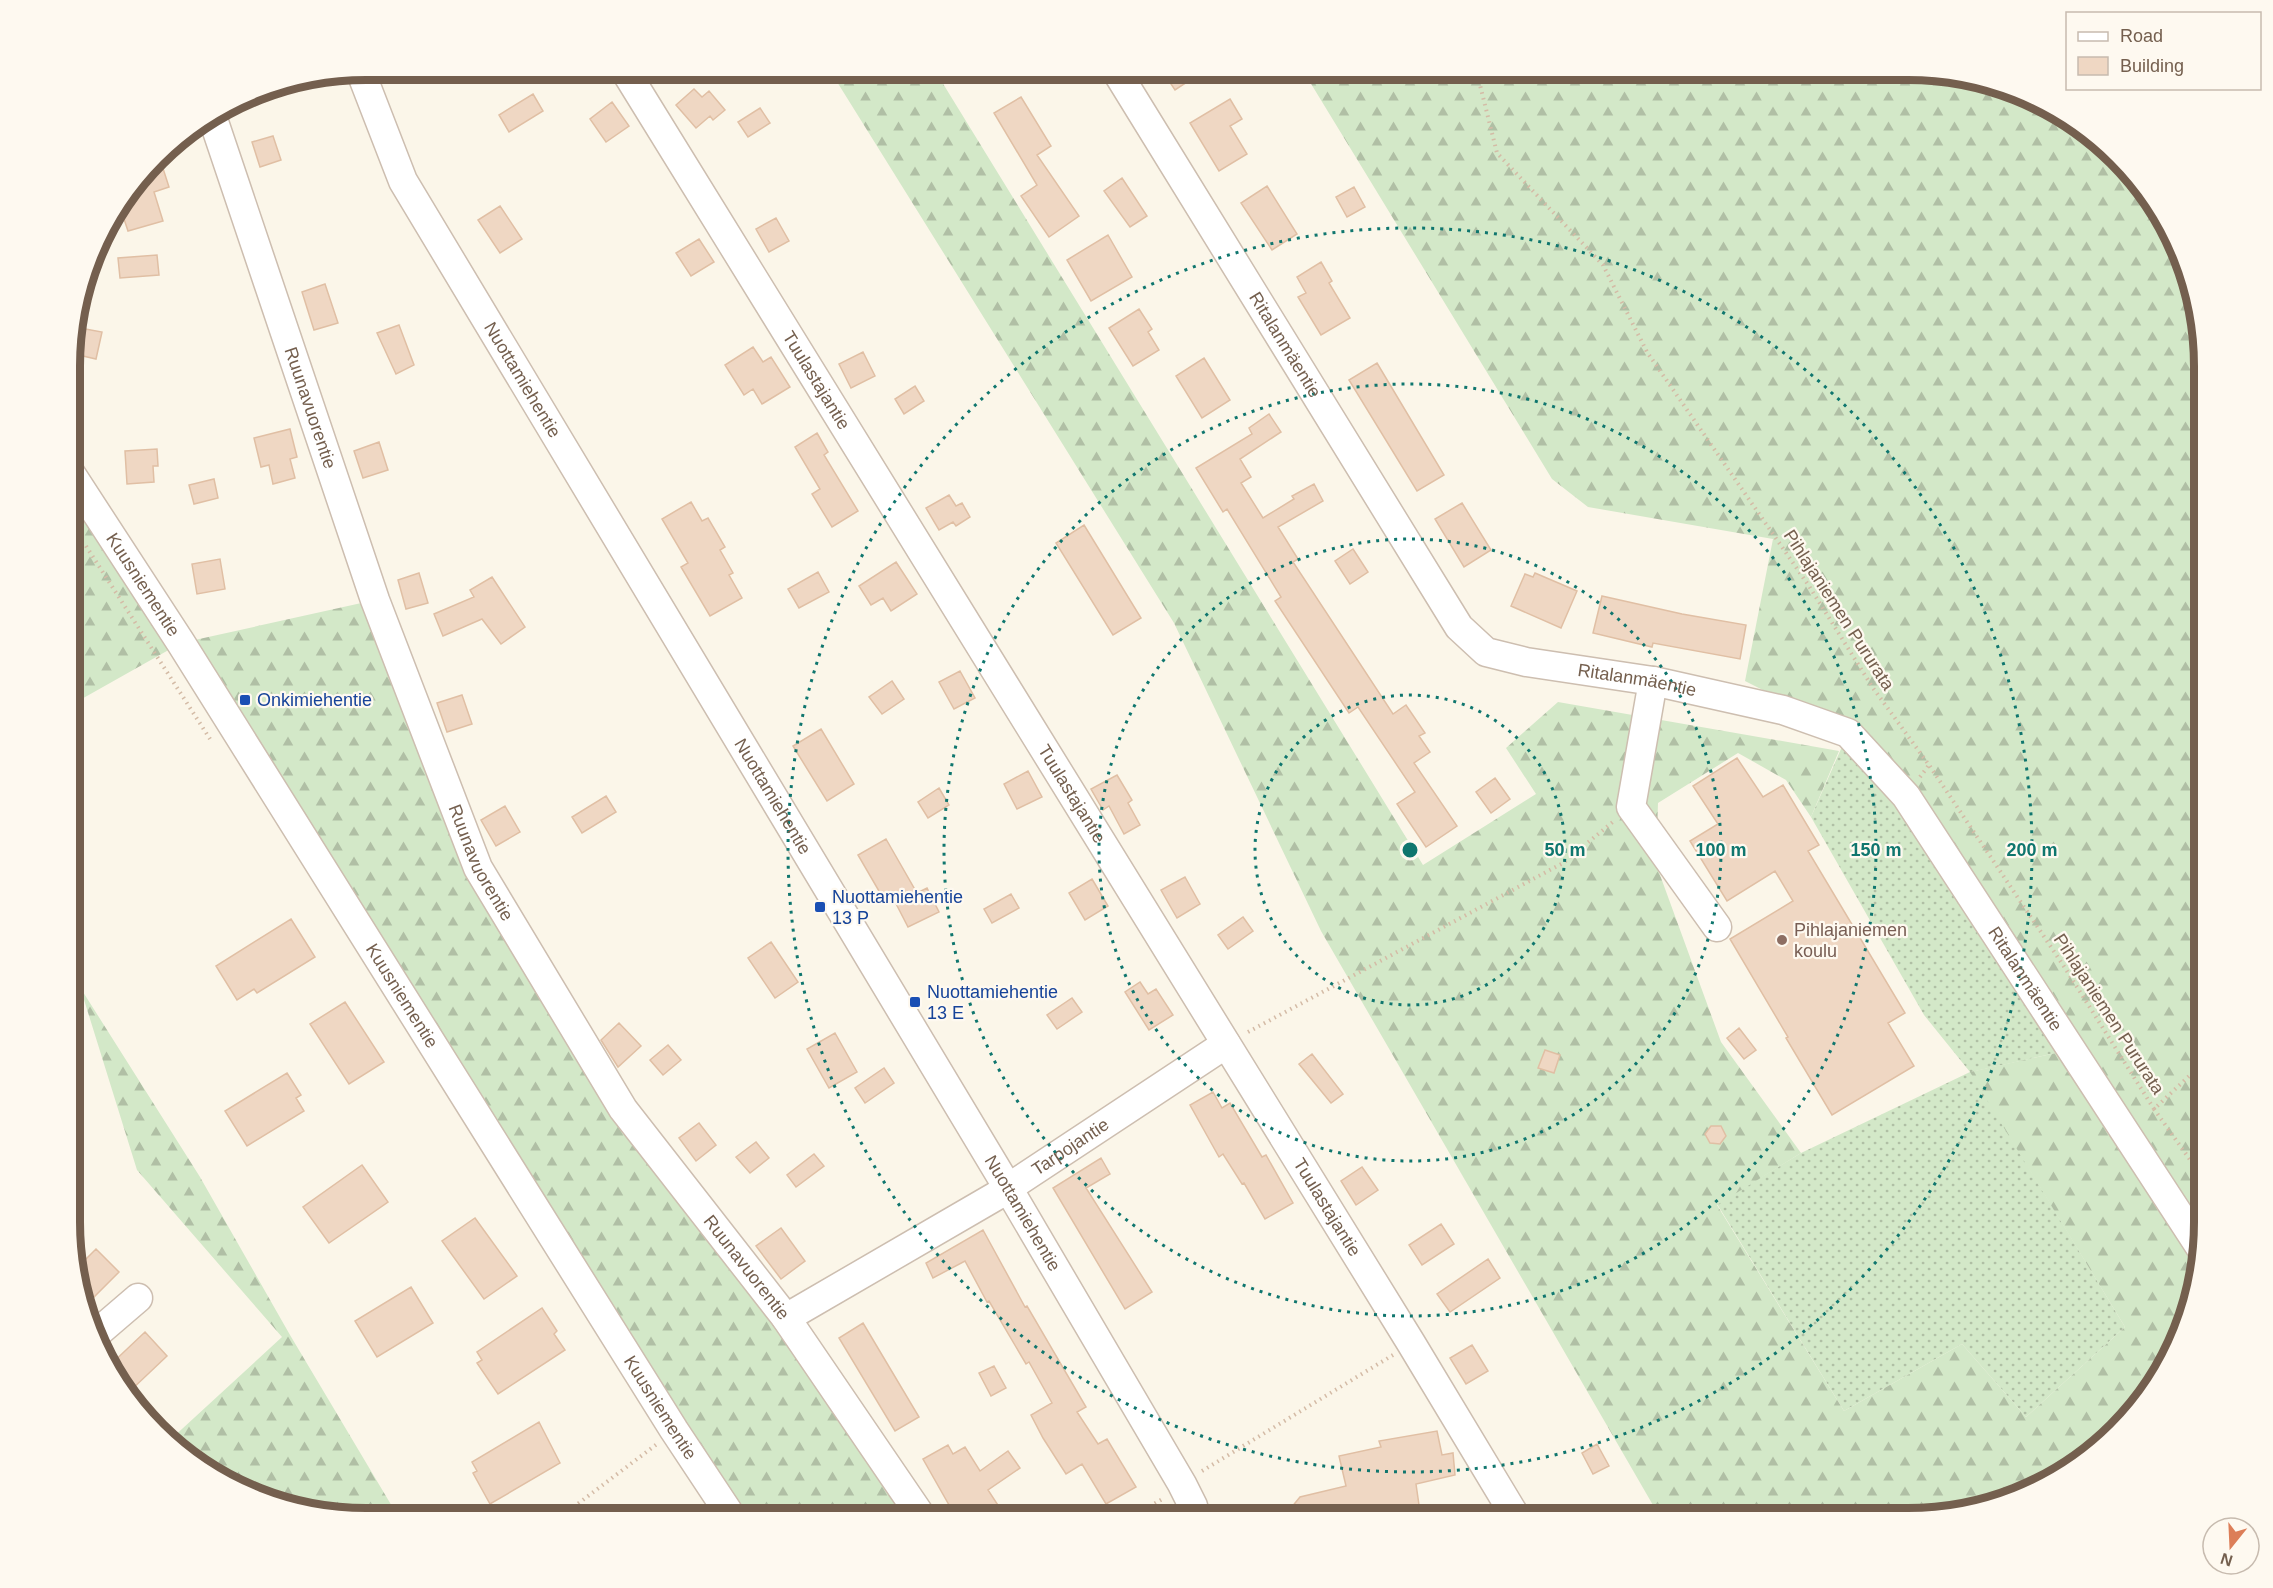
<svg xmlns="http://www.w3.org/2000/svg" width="2273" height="1588" viewBox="0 0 2273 1588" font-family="Arial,sans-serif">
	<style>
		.grass { fill: url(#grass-dots) }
		.forest { fill: url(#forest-firs) }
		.building { fill: #efd7c3; stroke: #e0bfa4; stroke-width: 1.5 }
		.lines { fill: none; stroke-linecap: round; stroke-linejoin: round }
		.minor-casing { stroke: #cdbeb0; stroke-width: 31 }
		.path { stroke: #d4bba6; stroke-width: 4; stroke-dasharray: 1.5 4.5; stroke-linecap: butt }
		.minor { stroke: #fff; stroke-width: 28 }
		.ring { fill: none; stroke: #0f766e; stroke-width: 3; stroke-dasharray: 3 6 }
		.transit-dot { fill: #1a4fb4; stroke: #fef9f0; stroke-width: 2 }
		.education-dot { fill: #8d6e63; stroke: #fef9f0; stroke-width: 2 }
		.labels { text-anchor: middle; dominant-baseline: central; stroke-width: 4.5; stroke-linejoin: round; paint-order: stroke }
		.street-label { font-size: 18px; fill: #745f4e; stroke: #fef9f0 }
		.transit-label { font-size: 18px; fill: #164399; stroke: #fef9f0; text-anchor: start }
		.education-label { font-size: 18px; fill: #785e54; stroke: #fef9f0; text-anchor: start }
		.rim { fill: none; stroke: #745f4e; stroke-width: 8 }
		.centre { fill: #0f766e; stroke: #fef9f0; stroke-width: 3 }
		.ring-label { font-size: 18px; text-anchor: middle; font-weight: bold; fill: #0f766e; stroke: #fef9f0; stroke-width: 4.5; stroke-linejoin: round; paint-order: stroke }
	</style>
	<defs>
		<pattern id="grass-dots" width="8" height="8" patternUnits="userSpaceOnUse" patternTransform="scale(1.5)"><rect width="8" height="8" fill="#d3e8c8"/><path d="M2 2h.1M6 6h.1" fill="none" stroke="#b0bfa5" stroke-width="1.8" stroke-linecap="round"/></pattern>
		<pattern id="forest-firs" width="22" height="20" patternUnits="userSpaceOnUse" patternTransform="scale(1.5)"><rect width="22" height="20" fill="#d3e8c8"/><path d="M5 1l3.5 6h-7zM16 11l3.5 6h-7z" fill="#b0bfa5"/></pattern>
	</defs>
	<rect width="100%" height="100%" fill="#fbf6e9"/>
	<path class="grass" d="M1848,733L2065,1051L1971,1072L2125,1327L2026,1417L1962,1344L1844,1411L1717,1204L1801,1153L1970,1072L1924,1015L1811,817Z"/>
	<path class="forest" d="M829,69H934L1423,865L1536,794L1506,748L1558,702L1839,751L1811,817L1786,780L1738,753L1658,803L1656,864L1721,1042L1801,1153L1717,1205L1844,1411L1962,1344L2026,1417L2125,1327L1970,1072L2065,1051L1848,733L1745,681L1773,539L1588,507L1552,479L1302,69L1927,70L2003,85L2088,130L2164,217L2194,288L2203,346V1242L2188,1318L2152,1385L2103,1446L2039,1488L1984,1509L1908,1519H1661L1321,931L1174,623Z
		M71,474L181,643L375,600L478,868L623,1109L923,1519H733L181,643L71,705Z
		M71,973L200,1177L290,1335L399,1518H346L270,1503L185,1458L170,1440L282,1337L137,1170L81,990L71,980Z"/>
	<path class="building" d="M1161,69H1207L1175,90Z
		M694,89L702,97L709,91L725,110L713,120L710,116L696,128L676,105Z
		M533,94L543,111L509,132L499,115Z
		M1021,97L1051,146L1037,155L1079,216L1049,237L1021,196L1037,185L994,113Z
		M1230,99L1242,119L1230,126L1247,154L1219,171L1190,123Z
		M612,102L629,126L606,142L590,119Z
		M760,108L770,123L748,137L738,122Z
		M273,136L281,160L260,167L252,142Z
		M159,156L169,187L154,192L163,221L128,231L120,207Z
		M1122,178L1147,216L1130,227L1104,191Z
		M1267,186L1297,234L1272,250L1241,203Z
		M1354,187L1365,207L1347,217L1336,197Z
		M500,206L522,239L500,253L478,220Z
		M776,218L789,241L769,252L756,229Z
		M1108,235L1132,277L1091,301L1067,260Z
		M699,239L714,262L691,276L676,253Z
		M157,255L159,275L120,278L118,258Z
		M1321,262L1332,281L1329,283L1350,318L1321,335L1298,297L1306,293L1297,277Z
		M325,284L338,323L314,330L302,292Z
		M1139,309L1152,329L1148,332L1159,350L1133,366L1109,328Z
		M399,325L414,365L396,374L377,333Z
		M80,328L102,332L96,359L74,354Z
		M753,347L763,362L771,357L790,387L762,404L753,389L744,395L725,365Z
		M863,352L875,376L851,388L839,364Z
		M1204,358L1230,400L1202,418L1176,376Z
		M1377,363L1444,475L1417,491L1349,380Z
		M915,386L924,401L904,414L895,399Z
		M1269,414L1281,432L1240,459L1251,477L1241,483L1263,518L1294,499L1292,496L1314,484L1323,501L1278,527L1298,559L1293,562L1393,714L1406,705L1425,733L1419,736L1430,752L1414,763L1457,826L1426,847L1397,804L1415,792L1358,707L1349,713L1275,601L1281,597L1227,509L1223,512L1196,468L1252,434L1249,428Z
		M290,429L297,457L290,459L295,478L273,484L269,465L261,467L254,438Z
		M817,433L828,452L824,455L858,511L832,527L812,494L820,489L795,447Z
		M379,442L388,470L363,478L354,451Z
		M157,449L158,466H153L154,482L127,484L125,451Z
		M214,479L218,498L194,504L189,485Z
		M949,495L956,506L962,503L970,517L956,526L953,522L939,530L926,508Z
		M691,502L702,521L708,518L725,547L720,550L733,573L729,575L742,598L710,616L681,567L688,563L662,519Z
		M1462,503L1491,550L1464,567L1435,519Z
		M1084,525L1141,618L1113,635L1056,543Z
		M1353,549L1368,572L1350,584L1335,561Z
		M220,559L225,589L197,594L192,564Z
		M896,562L917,594L891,611L883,598L871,605L859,586Z
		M818,572L829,592L799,608L788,589Z
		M419,573L428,603L406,609L398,580Z
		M1535,573L1577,591L1561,628L1511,606L1525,574L1533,577Z
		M492,577L525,627L501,644L482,619L443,636L434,614L474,597L470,590Z
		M1602,596L1682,614L1746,625L1740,659L1653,643L1652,647L1593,633Z
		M960,671L975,698L954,709L939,682Z
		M892,681L904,699L882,714L869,697Z
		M462,695L472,724L447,732L437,703Z
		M821,729L854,784L827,801L793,746Z
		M1737,758L1763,797L1783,785L1819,845L1808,851L1905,1013L1888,1023L1914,1066L1832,1115L1786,1038L1788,1037L1730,939L1793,901L1775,871L1727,901L1690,841L1718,824L1693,786Z
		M1028,771L1042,797L1017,809L1004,784Z
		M1117,775L1132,800L1128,803L1140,825L1124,834L1109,806L1103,810L1091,789Z
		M1495,778L1510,799L1491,813L1476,792Z
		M939,788L949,805L928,818L918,802Z
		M606,796L616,812L582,833L572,817Z
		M505,806L520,832L496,846L481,820Z
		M886,839L917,893L927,888L939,912L908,927L891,894L883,898L858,855Z
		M1185,877L1200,904L1177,918L1161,890Z
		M1092,879L1108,906L1085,920L1069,893Z
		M1011,894L1019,908L992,923L984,909Z
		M1243,917L1253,931L1228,949L1218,935Z
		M291,919L315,957L257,993L254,989L237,1000L216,966Z
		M771,942L798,982L775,998L748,958Z
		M1140,982L1148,994L1156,989L1173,1015L1149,1030L1125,992Z
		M1072,998L1082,1012L1057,1029L1047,1015Z
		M345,1002L384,1062L349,1084L310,1024Z
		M619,1023L641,1046L618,1067L601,1040Z
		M1739,1028L1756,1050L1744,1059L1727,1038Z
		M835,1033L857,1072L829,1088L807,1049Z
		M668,1045L681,1060L663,1075L650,1060Z
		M1545,1050L1560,1055L1554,1073L1538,1068Z
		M1312,1054L1343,1094L1331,1103L1299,1064Z
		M884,1068L894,1083L865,1103L855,1088Z
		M287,1073L301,1095L296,1098L304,1111L247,1146L225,1111Z
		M1213,1092L1222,1108L1230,1103L1262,1157L1266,1155L1293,1203L1265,1219L1244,1183L1242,1184L1223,1154L1219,1157L1190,1105Z
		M699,1123L716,1145L696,1161L679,1138Z
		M1711,1126H1721L1726,1136L1720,1144L1710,1143L1705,1134Z
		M756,1142L769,1158L750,1173L736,1157Z
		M814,1154L824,1166L796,1187L787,1175Z
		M1101,1158L1110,1174L1086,1188L1152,1292L1125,1309L1053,1188Z
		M362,1165L388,1202L329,1243L303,1207Z
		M1362,1167L1378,1190L1356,1205L1341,1181Z
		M475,1218L517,1276L484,1299L442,1241Z
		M1441,1224L1454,1244L1422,1265L1409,1245Z
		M781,1228L805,1261L781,1279L756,1246Z
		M983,1230L1025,1307L1027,1306L1086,1407L1077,1412L1098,1444L1107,1439L1136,1487L1106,1504L1082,1464L1066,1474L1043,1438L1031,1415L1052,1403L1029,1362L1026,1364L989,1301L987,1302L965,1261L933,1278L926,1263Z
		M96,1249L119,1272L86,1305L75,1270Z
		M1488,1259L1500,1278L1450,1312L1437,1294Z
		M411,1287L433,1323L377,1357L355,1321Z
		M542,1308L557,1331L554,1334L565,1350L498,1394L477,1363L482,1360L477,1352Z
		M863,1323L919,1417L895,1431L839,1338Z
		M145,1332L167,1356L128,1393L108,1367Z
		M1472,1345L1488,1371L1466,1384L1450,1358Z
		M994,1366L1006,1388L991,1396L979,1373Z
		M539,1422L560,1463L490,1504L473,1473L477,1471L472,1462Z
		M1437,1431L1442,1455L1453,1453L1455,1475L1416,1484L1421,1519H1282L1300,1497L1346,1486L1339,1456L1381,1447L1379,1441Z
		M1597,1444L1609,1466L1593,1474L1582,1453Z
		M948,1445L953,1454L965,1447L980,1471L1008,1451L1020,1468L988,1490L1007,1519H957L923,1459Z"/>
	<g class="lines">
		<defs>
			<g id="minor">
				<path id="s1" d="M624,69L1411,1343L1517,1519"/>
				<path id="s2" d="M1115,69L1459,627L1486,652L1526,662L1653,681L1783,710L1848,733L1906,796L2202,1250"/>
				<path id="s3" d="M360,70L403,181L1008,1188L1182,1484L1193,1506L1196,1519"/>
				<path id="s4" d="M212,116L375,600L478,868L623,1109L786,1318L923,1519"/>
				<path id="s5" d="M71,474L181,643L674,1430L733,1519"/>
				<path d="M1653,681L1631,807L1717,927"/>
				<path id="s6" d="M786,1318L996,1196L1226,1044"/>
				<path d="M96,1334L138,1298"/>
			</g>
		</defs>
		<use href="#minor" class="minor-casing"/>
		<path class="path" d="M1476,69L1497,153L1603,265L1647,352L1809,586L1873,688L1929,765L2065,968L2154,1109L2203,1063
			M86,546L210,739
			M1920,777L1929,765
			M1248,1032L1563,863L1614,821
			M2154,1109L2203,1178
			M1202,1471L1393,1355
			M559,1518L657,1444
			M1129,1519L1164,1498"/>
		<use href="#minor" class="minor"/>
	</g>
	<g class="ring">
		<circle cx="1410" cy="850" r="155"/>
		<circle cx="1410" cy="850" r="311"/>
		<circle cx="1410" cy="850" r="466"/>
		<circle cx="1410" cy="850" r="622"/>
	</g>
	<g class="transit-dot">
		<rect x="239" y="694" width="12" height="12" rx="3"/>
		<rect x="814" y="901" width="12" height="12" rx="3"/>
		<rect x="909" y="996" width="12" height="12" rx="3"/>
	</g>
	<circle class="education-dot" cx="1782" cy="940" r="6"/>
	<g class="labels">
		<g class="street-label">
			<text stroke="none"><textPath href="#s2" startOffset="324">Ritalanmäentie</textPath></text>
			<text stroke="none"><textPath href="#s3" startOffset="351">Nuottamiehentie</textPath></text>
			<text stroke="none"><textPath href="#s1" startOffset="366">Tuulastajantie</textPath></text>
			<text stroke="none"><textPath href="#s4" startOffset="308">Ruunavuorentie</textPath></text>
			<text stroke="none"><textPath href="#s5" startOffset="132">Kuusniementie</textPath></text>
			<text transform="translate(1839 610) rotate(57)">Pihlajaniemen Pururata</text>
			<text stroke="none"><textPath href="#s2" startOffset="846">Ritalanmäentie</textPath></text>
			<text stroke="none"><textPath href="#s1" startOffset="852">Tuulastajantie</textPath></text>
			<text stroke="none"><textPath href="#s3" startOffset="837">Nuottamiehentie</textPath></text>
			<text stroke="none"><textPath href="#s4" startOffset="794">Ruunavuorentie</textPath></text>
			<text stroke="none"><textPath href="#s2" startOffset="1368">Ritalanmäentie</textPath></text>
			<text stroke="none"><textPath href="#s5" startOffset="618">Kuusniementie</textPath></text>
			<text transform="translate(2109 1014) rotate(57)">Pihlajaniemen Pururata</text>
			<text stroke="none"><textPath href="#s6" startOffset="332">Tarpojantie</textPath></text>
			<text stroke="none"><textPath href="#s1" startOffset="1338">Tuulastajantie</textPath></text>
			<text stroke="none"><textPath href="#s3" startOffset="1323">Nuottamiehentie</textPath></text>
			<text stroke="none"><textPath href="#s4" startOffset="1280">Ruunavuorentie</textPath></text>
			<text stroke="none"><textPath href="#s5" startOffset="1104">Kuusniementie</textPath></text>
		</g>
		<g class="transit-label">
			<text x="257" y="700">Onkimiehentie</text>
			<text x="832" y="897">Nuottamiehentie<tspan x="832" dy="21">13 P</tspan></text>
			<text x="927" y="992">Nuottamiehentie<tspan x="927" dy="21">13 E</tspan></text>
		</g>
		<g class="education-label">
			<text x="1794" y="930">Pihlajaniemen<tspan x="1794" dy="21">koulu</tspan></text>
		</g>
	</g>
	<path d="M0 0H2273V1588H0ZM366 80H1908A286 286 0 0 1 2194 366V1222A286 286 0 0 1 1908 1508H366A286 286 0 0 1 80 1222V366A286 286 0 0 1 366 80Z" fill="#fef9f0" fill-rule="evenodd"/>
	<path class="rim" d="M366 80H1908A286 286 0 0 1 2194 366V1222A286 286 0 0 1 1908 1508H366A286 286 0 0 1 80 1222V366A286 286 0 0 1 366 80Z"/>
	<circle cx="1410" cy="850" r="9" class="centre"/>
	<g class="ring-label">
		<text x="1565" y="856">50 m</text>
		<text x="1721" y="856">100 m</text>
		<text x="1876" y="856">150 m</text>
		<text x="2032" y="856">200 m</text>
	</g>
	<rect x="2066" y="12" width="195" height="78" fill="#fef9f0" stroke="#c7bbaf" stroke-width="1.5"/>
	<rect x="2078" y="32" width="30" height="9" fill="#ffffff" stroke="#c7bbaf" stroke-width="1.5"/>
	<text x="2120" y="42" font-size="18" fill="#745f4e">Road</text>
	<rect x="2078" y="57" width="30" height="18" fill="#efd7c3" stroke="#c7bbaf" stroke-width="1.5"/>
	<text x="2120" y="72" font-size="18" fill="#745f4e">Building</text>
	<g transform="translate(2231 1546) rotate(198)"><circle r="28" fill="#fef9f0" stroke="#c7bbaf" stroke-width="1.5"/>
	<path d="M0-4.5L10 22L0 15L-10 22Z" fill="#dc7e58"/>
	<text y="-9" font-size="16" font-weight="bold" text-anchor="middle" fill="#745f4e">N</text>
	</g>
</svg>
